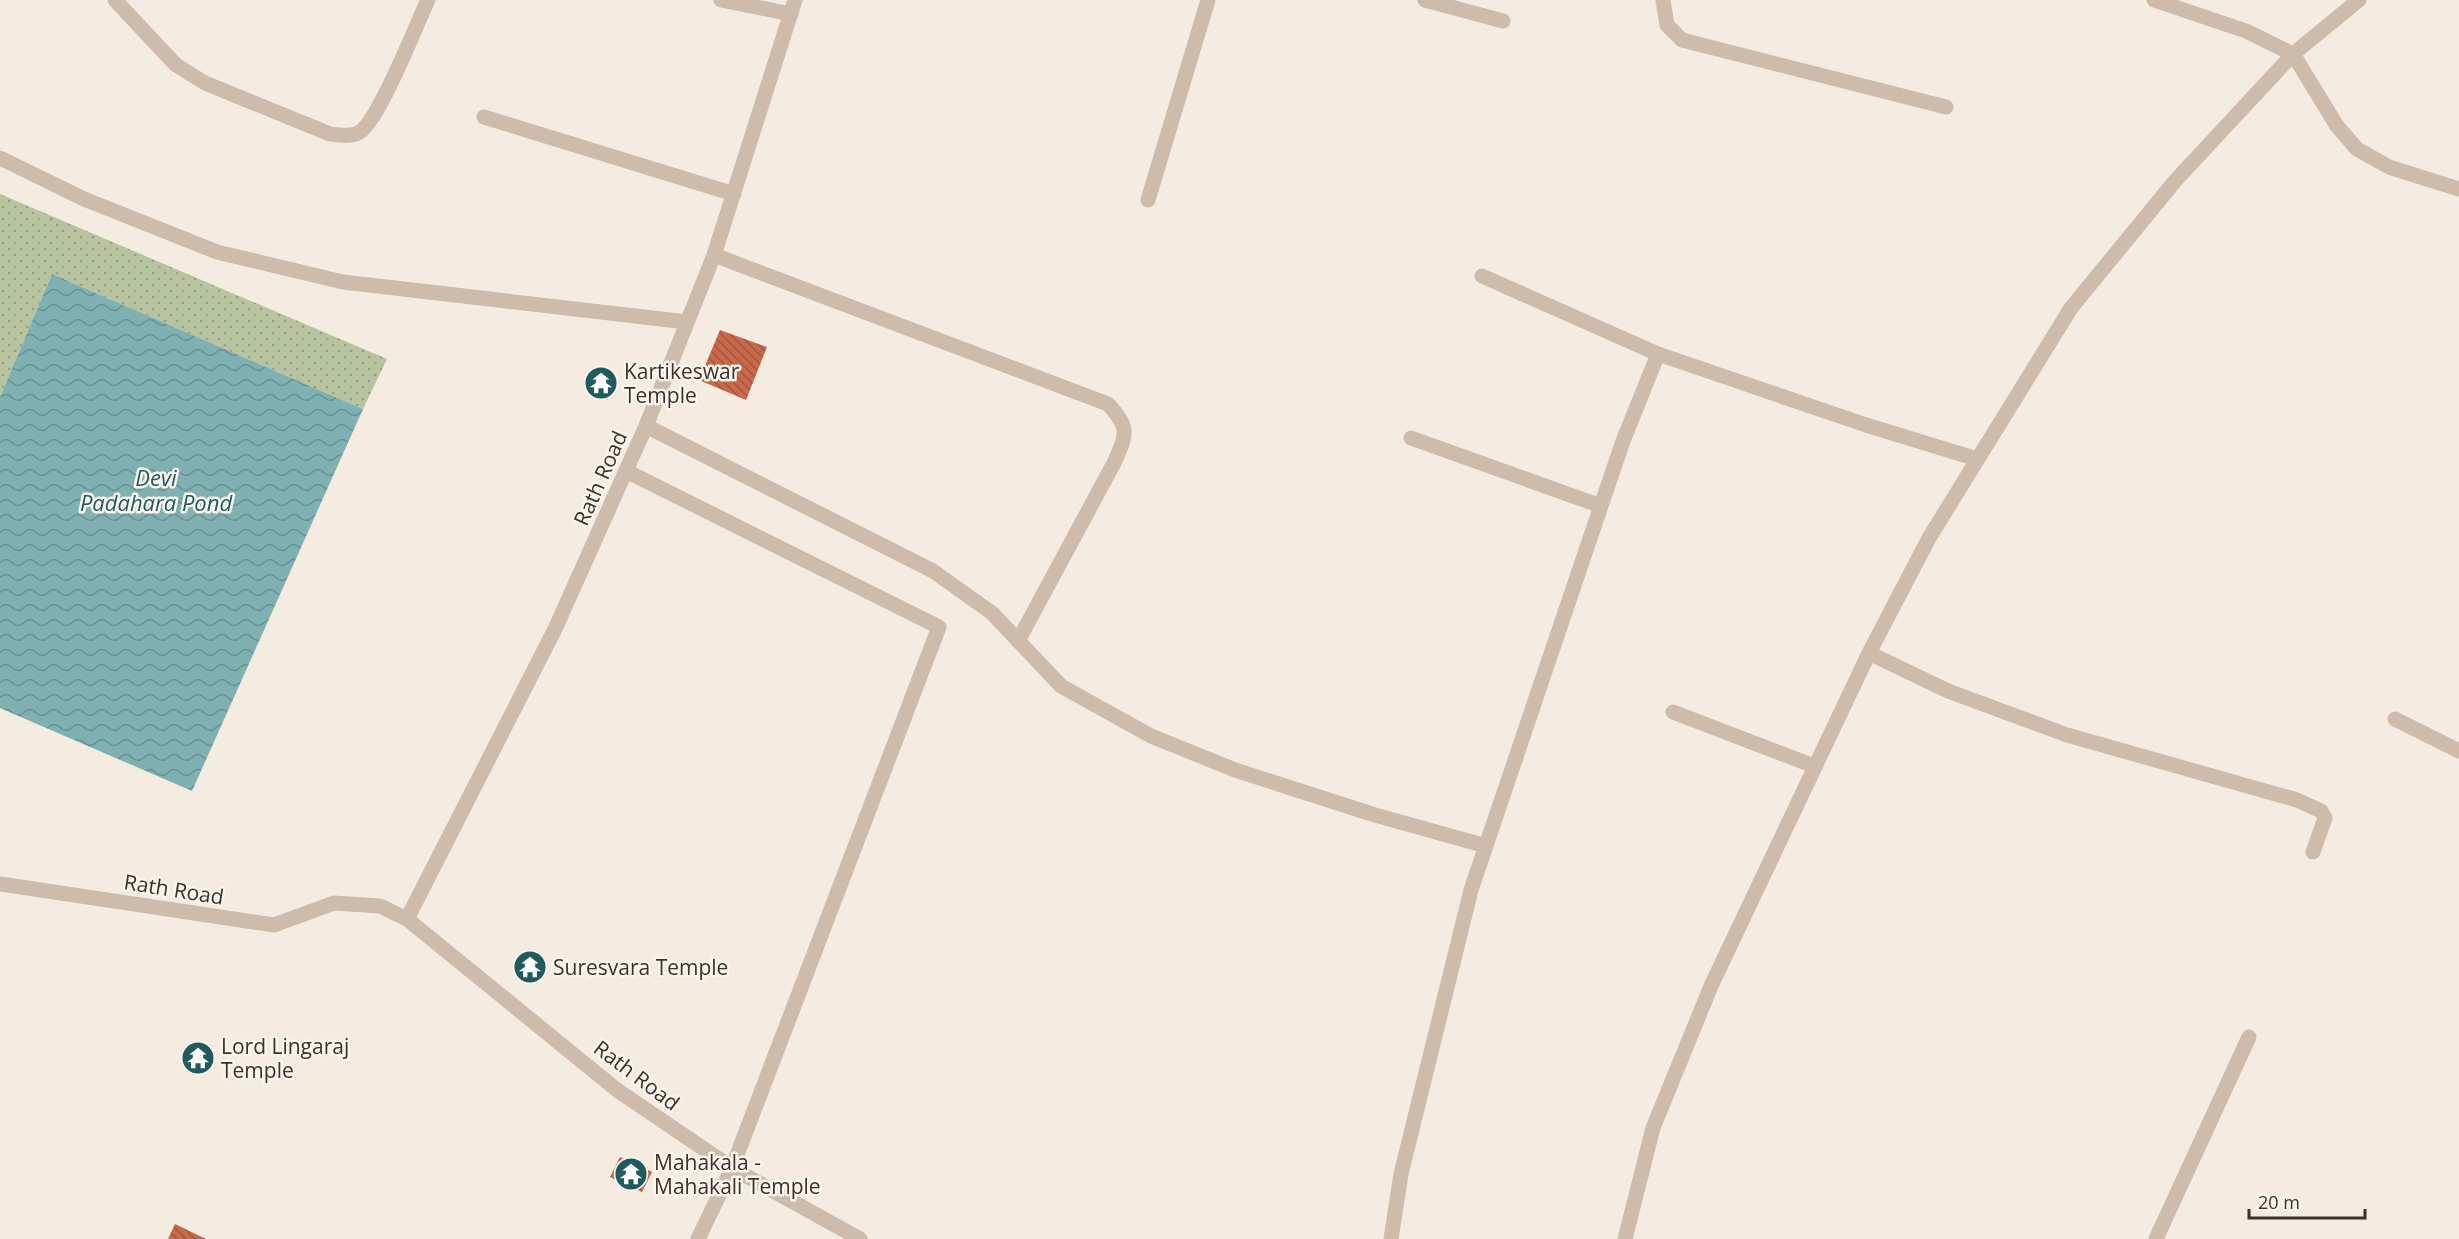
<svg xmlns="http://www.w3.org/2000/svg" width="2459" height="1239" viewBox="0 0 2459 1239" font-family="'Open Sans',sans-serif">
	<style>
		.park { fill: url(#park-dots) }
		.water { fill: url(#water-waves) }
		.building { fill: url(#building-back-hatch) }
		.lines { fill: none; stroke-linecap: round; stroke-linejoin: round }
		.service { stroke: #cdbbac; stroke-width: 15 }
		.minor { stroke: #cdbbac; stroke-width: 15 }
		.tertiary { stroke: #cdbbac; stroke-width: 15 }
		.labels { text-anchor: middle; dominant-baseline: central; stroke-width: 5; stroke-linejoin: round; paint-order: stroke }
		.poi-label { font-size: 21px; fill: #3b302b; stroke: #fbf5ee; text-anchor: start }
		.street-label { font-size: 21px; fill: #3b302b; stroke: #fbf5ee }
		.water-label { font-size: 22px; font-style: italic; fill: #1f5a5e; stroke: #fbf5ee }
	</style>
	<defs>
		<pattern id="park-dots" width="8" height="8" patternUnits="userSpaceOnUse" patternTransform="scale(1.5)"><rect width="8" height="8" fill="#b8c4a0"/><path d="M2 2h.1M6 6h.1" fill="none" stroke="#97a083" stroke-width="1.8" stroke-linecap="round"/></pattern>
		<pattern id="water-waves" width="16" height="10" patternUnits="userSpaceOnUse" patternTransform="scale(1.5)"><rect width="16" height="10" fill="#7fb0b2"/><path d="M0 5q4-4 8 0t8 0" fill="none" stroke="#699091"/></pattern>
		<pattern id="building-back-hatch" width="6" height="6" patternUnits="userSpaceOnUse" patternTransform="scale(1.5)"><rect width="6" height="6" fill="#c8694b"/><path d="M-1 5l2 2M0 0l6 6M5-1l2 2" fill="none" stroke="#a4573f"/></pattern>
	</defs>
	<rect width="100%" height="100%" fill="#f4ebe1"/>
	<path class="park" d="M0,194L387,359L363,409L52,274L0,397Z"/>
	<path class="water" d="M52,274L363,409L192,791L0,708V397Z"/>
	<path class="building" d="M720,330L767,347L746,400L699,380Z
		M620,1157L652,1172L642,1192L610,1177Z
		M175,1224L206,1239H168Z"/>
	<g class="lines">
		<path class="service" d="M1673,712L1814,766"/>
		<path class="minor" d="M115,0L176,65L205,83L330,134C339,135 350,137 358,133C378,124 416,25 428,0
			M721,0L791,14
			M1425,0L1503,21
			M1663,0L1667,25L1682,40L1946,107
			M2154,0L2246,31L2293,54L2337,126L2357,149L2389,167L2459,189
			M484,117L734,194
			M0,158L84,199L217,252L343,282L687,322
			M1148,200L1208,0
			M714,255L1108,404C1130,428 1127,434 1114,463L1018,641
			M1482,276L1658,354L1866,425L1977,459
			M646,426L933,571L992,613L1061,686L1151,736L1235,770L1375,815L1486,846
			M1411,438L1601,506
			M626,471L939,627L732,1168L698,1239
			M1869,653L1948,691L2067,735L2297,800L2321,811L2325,818L2313,852
			M2395,719L2459,751
			M1391,1239L1401,1174L1471,890L1623,441L1658,354
			M1625,1239L1653,1128L1711,986L1869,653L1929,538L2071,308L2175,181L2293,54L2359,0
			M2156,1239L2249,1037"/>
		<path class="tertiary" d="M0,884L274,925L334,903L380,906L407,919L617,1090L732,1168L860,1239
			M407,919L555,629L646,426L714,255L795,0"/>
	</g>
	<defs>
		<symbol id="temple-disc" viewBox="-11 -11 22 22"><circle r="9.5" fill="#1f5a5e" stroke="#fbf5ee"/><path d="M0-6L5-2H3V0L6.5 2.5H4V6H1.5V3h-3V6H-4V2.5H-6.5L-3 0V-2H-5Z" fill="#fff"/></symbol>
	</defs>
	<g fill-rule="evenodd">
		<use href="#temple-disc" x="582" y="364" width="38" height="38"/>
		<use href="#temple-disc" x="511" y="948" width="38" height="38"/>
		<use href="#temple-disc" x="179" y="1039" width="38" height="38"/>
		<use href="#temple-disc" x="612" y="1155" width="38" height="38"/>
	</g>
	<g class="labels">
		<g class="poi-label">
			<text x="624" y="371">Kartikeswar<tspan x="624" dy="24">Temple</tspan></text>
			<text x="553" y="967">Suresvara Temple</text>
			<text x="221" y="1046">Lord Lingaraj<tspan x="221" dy="24">Temple</tspan></text>
			<text x="654" y="1162">Mahakala -<tspan x="654" dy="24">Mahakali Temple</tspan></text>
		</g>
		<g class="street-label">
			<text transform="translate(600 478) rotate(-66)">Rath Road</text>
			<text transform="translate(174 889) rotate(9)">Rath Road</text>
			<text transform="translate(637 1075) rotate(37)">Rath Road</text>
		</g>
		<g class="water-label">
			<text x="156" y="477">Devi<tspan x="156" dy="25">Padahara Pond</tspan></text>
		</g>
	</g>
	<path d="M2249 1209v9h116v-9" fill="none" stroke="#3b302b" stroke-width="3"/>
	<text x="2258" y="1209" font-size="18" fill="#3b302b" stroke="#fbf5ee" stroke-width="4.5" paint-order="stroke">20 m</text>
</svg>
